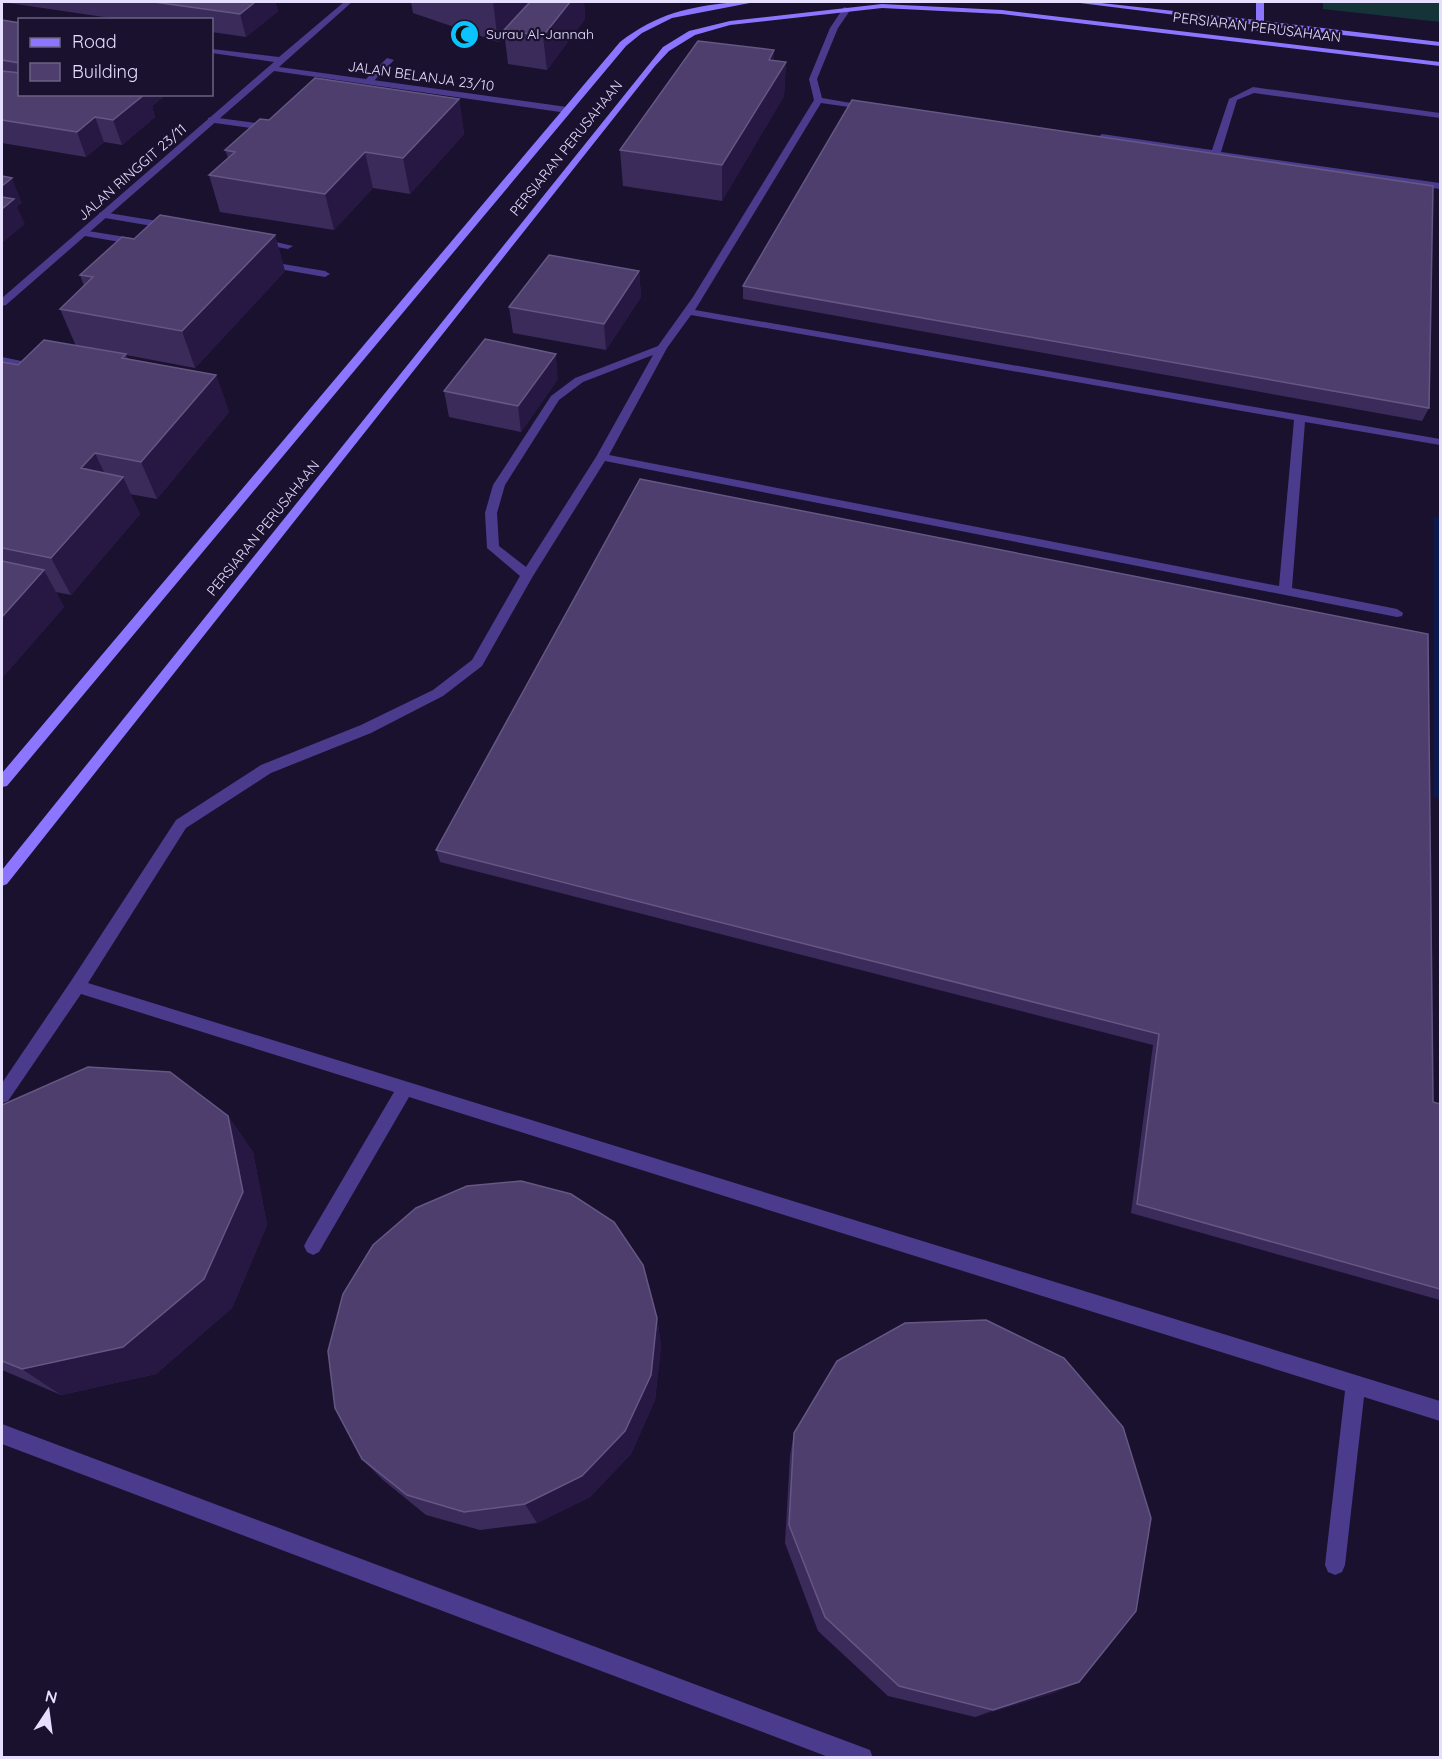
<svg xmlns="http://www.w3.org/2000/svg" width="1442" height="1759" viewBox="0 0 1442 1759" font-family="Quicksand,sans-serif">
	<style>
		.green { fill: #143438 }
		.water { fill: #0a194e }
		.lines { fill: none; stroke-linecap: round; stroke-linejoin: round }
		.lane { fill: #4a3b8d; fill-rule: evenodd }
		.street { fill: #4a3b8d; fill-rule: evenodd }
		.secondary { fill: #8c75ff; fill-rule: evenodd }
		.wall { fill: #3b2b5b }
		.shaded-wall { fill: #261842 }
		.building { fill: #4d3e6d; stroke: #655784; stroke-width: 1.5 }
		.labels { text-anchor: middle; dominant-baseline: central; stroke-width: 4.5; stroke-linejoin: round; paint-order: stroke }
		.far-street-label { font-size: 14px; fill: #e6deff; stroke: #1a112e }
		.far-poi-label { font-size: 14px; fill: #e6deff; stroke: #1a112e; text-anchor: start }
	</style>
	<rect width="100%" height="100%" fill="#1a112e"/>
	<path class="green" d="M1323,2H1440V22L1323,9Z"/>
	<path class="water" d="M1434,516L1440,517V798L1434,797Z"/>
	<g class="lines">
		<path class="lane" d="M844,7L851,9L838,28L817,79L822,98L874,107L870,110L821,103L695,310L1440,439V445L1305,422L1292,588L1397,609L1403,613L1402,616L1397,617L605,461L533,576L482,666L443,696L371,733L271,773L186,828L88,983L1440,1401V1421L1364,1397L1345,1565L1342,1572L1335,1575L1328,1572L1325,1565L1345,1391L409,1097L319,1252L313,1255L307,1252L304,1246L307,1240L394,1092L81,994L8,1101L2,1103V1083L71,981L176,820L261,765L361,725L433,690L472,660L520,576L487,548L485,513L493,485L551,396L575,378L658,346L693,297L814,100L809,79L830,28ZM691,315L1294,420L1279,586L609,455L667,348ZM653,355L596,457L526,567L499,546L497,513L505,485L559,400L583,382Z
			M387,58L394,60L371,84H365V80Z
			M1253,87L1440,113V118L1254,93L1237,100L1221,152L1440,183V189L1102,140L1098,137L1102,134L1212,150L1229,99Z
			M211,117L271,125L275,128L271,131L208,122V118Z
			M102,212L170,223L175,226L170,229L99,217V213Z
			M82,230L138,239L143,242L138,245L79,235L77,233Z
			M259,238L293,246L288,249L256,243L254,241Z
			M265,261L325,271L330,274L325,277L262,266L260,264Z
			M2,357L41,365L42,367L37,370L2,363Z
			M2,1424L862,1747L870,1750L873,1758H831L2,1444Z"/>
		<path class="street" d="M344,2H352L279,67L567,107L571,110L567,113L274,71L6,305L2,306V298L274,62L212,53V49L279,57Z"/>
		<path class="secondary" d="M735,2H755L672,18L642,33L626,46L7,786L2,787V773L620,42C658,13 688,7 735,2Z
			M1072,2H1092L1256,20V2H1264V21L1440,42V46L1264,26V30L1260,32L1256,30V25Z
			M882,4L1002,10L1440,62V66L1002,14L882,8L730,25L695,35L669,51L655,66L7,884L2,886V870L663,47L689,31L730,21Z"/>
	</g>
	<path class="wall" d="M2,2H275L278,11L246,37L212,32V20H124Z
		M411,2H584L585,19L547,70L508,64L505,39L498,42L413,13Z
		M2,20L20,23V94H167L152,106L155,117L122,145L104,142L86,157L2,143Z
		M774,60L786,62L784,96L722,201L623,186L620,150Z
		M459,99L464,134L410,194L373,188L334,230L220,212L209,175L228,158L225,150L269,120Z
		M275,235L285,271L195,368L126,355L128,359L216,375L229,412L157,499L130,494L140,514L71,595L56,592L64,607L2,678V362L18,365L76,346L60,309L84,286L80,275L134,239Z
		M639,271L641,297L606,350L513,333L509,307Z
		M743,286L1429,408L1422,421L743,299Z
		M558,379L521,432L449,417L444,391Z
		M436,850L1440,1104V1300L1131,1213L1153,1045L440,862Z
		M2,1105L228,1116L253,1152L267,1225L232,1308L156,1374L61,1395L2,1370Z
		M657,1318L661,1346L655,1400L631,1454L590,1497L537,1523L480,1530L426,1515L383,1480L362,1459Z
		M794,1433L1057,1692L975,1717L888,1696L818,1631L785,1543L790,1456Z"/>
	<path class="shaded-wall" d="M255,2H275L278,11L246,37L240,14Z
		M493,2H584L585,19L547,70L543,36L504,30L505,39L498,42Z
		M774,50V81L786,62L784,96L722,201V165L769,60Z
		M145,94H167L152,106L155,117L122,145L113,120Z
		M459,99L464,134L410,194L403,158Z
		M95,117L104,142L86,157L77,132Z
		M365,152L373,188L334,230L325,194Z
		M12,178L22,203L17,207L25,224L2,243V186Z
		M275,235L285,271L195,368L182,331Z
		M639,271L641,297L606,350L604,324Z
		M556,354L558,379L521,432L518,406Z
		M216,375L229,412L157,499L141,462Z
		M95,453L112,489L123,477L140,514L71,595L51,558L81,468Z
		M44,570L64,607L2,678V617Z
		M228,1116L253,1152L267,1225L232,1308L156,1374L61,1395L22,1369Z
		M657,1318L661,1346L655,1400L631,1454L590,1497L537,1523L525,1504Z
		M1079,1682L1057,1692L975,1717L993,1710Z"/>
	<path class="building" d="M154,2H255L240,14Z
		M530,2H570L543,36L504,30Z
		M2,20L20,23V63L2,60Z
		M698,41L774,50L769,60L786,62L722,165L620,150Z
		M2,71L20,73V94H145L113,120L95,117L77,132L2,120Z
		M315,78L459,99L403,158L365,152L325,194L209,175L235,152L225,150L260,119L269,120Z
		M852,100L1433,186L1429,408L743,286Z
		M2,176L12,178L2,186Z
		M2,197L14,199L2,209Z
		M160,215L275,235L182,331L60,309L93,277L80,275L122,237L134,239Z
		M549,255L639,271L604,324L509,307Z
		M485,339L556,354L518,406L444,391Z
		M44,340L126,354L122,358L216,375L141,462L95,453L81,468L123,477L51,558L2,548V362L18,365Z
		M640,479L1428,634L1433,1102L1440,1104V1289L1137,1204L1159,1034L436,850Z
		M2,561L44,570L2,617Z
		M88,1067L170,1072L228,1116L243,1192L204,1279L123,1347L22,1369L2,1361V1105Z
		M521,1181L571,1194L614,1222L643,1265L657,1318L651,1375L625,1431L582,1476L525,1504L464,1512L407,1495L362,1459L335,1408L328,1351L343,1294L373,1245L416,1208L467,1186Z
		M986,1320L1064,1358L1123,1427L1151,1518L1136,1611L1079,1682L993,1710L899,1686L825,1617L789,1525L794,1433L837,1361L905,1323Z"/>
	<defs>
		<symbol id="mosque-disc" viewBox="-11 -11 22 22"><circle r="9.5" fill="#0ac3ff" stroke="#1a112e"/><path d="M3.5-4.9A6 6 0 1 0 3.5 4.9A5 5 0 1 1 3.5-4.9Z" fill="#111"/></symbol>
	</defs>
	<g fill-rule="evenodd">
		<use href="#mosque-disc" x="448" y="18" width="33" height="33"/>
	</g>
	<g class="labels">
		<g class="far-street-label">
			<text transform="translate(1257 27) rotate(7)">PERSIARAN PERUSAHAAN</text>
			<text transform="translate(421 76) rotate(8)">JALAN BELANJA 23/10</text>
			<text transform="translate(566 148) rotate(-51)">PERSIARAN PERUSAHAAN</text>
			<text transform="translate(132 172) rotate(-41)">JALAN RINGGIT 23/11</text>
			<text transform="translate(263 528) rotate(-51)">PERSIARAN PERUSAHAAN</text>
		</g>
		<g class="far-poi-label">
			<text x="486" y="34">Surau Al-Jannah</text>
		</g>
	</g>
	<rect width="1442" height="1759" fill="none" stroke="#e6deff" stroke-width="6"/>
	<rect x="18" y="18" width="195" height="78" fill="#1a112e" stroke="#6c6382" stroke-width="1.5"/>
	<rect x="30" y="38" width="30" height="9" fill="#8c75ff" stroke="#6c6382" stroke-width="1.5"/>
	<text x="72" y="48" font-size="18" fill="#e6deff">Road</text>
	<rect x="30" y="63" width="30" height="18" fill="#4d3e6d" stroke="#6c6382" stroke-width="1.5"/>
	<text x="72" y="78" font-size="18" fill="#e6deff">Building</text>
	<g transform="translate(48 1711) rotate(13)" stroke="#1a112e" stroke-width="4.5" paint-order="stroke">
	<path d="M0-4.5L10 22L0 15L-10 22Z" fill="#e6deff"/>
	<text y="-9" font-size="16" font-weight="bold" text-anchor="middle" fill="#e6deff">N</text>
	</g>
</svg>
